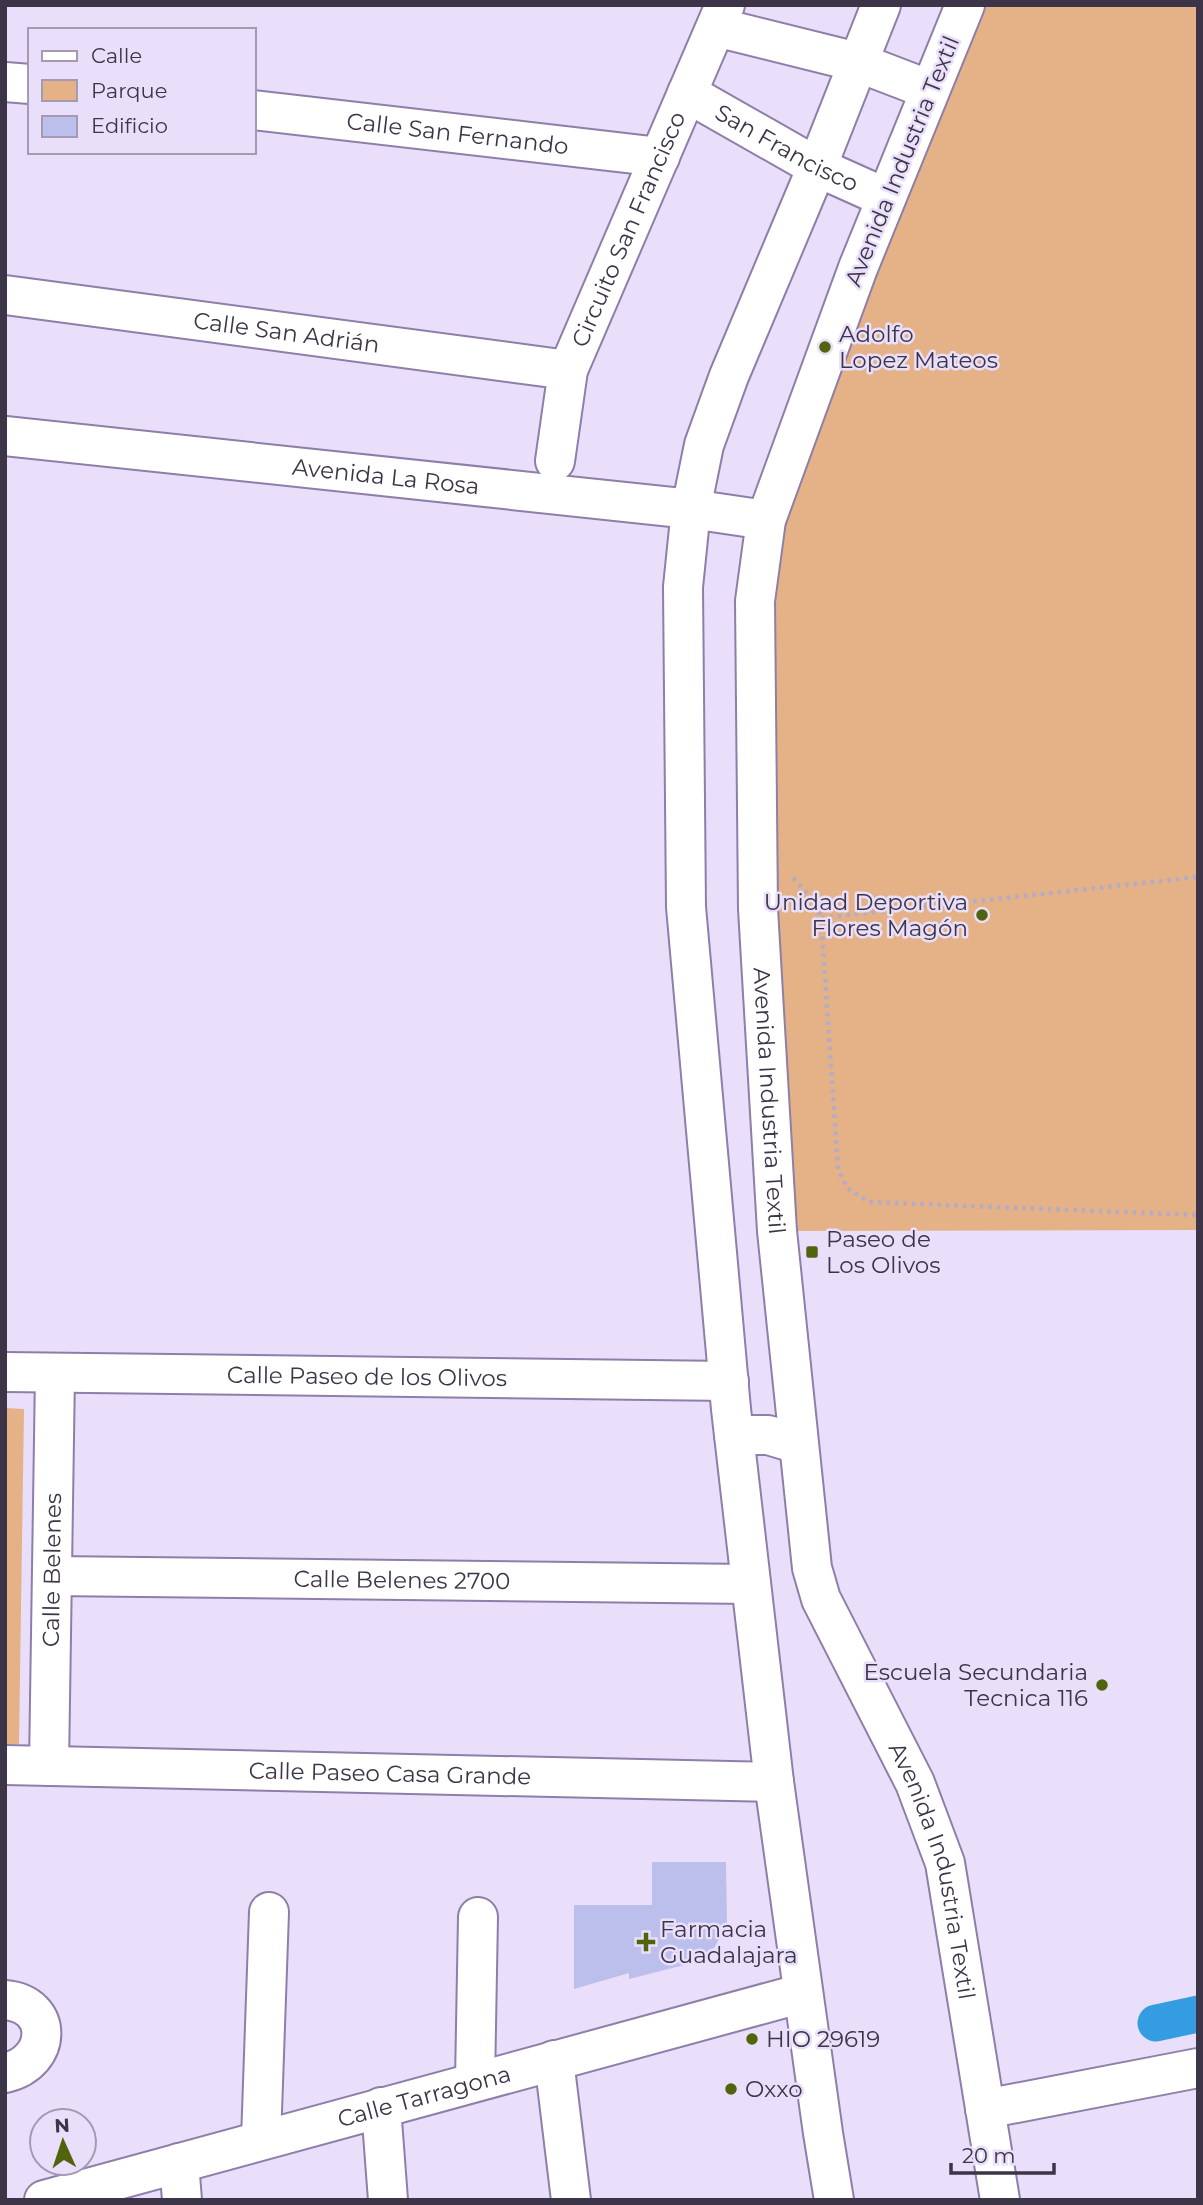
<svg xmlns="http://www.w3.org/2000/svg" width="1203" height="2205" viewBox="0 0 1203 2205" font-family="Montserrat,sans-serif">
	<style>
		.green { fill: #e4b286 }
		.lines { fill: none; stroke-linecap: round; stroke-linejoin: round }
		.canal { stroke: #349ce0; stroke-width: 37 }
		.building { fill: #bcbfec }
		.minor-casing { stroke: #8e7ea8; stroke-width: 42 }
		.path { stroke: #b4abc4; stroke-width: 4.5; stroke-dasharray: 3.5 5; stroke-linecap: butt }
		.minor { stroke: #fff; stroke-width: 38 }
		.poi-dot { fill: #50630d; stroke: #e9dffb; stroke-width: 2.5 }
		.labels { text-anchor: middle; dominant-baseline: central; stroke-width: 5; stroke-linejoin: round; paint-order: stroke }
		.street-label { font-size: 23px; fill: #3c3547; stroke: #e9dffb }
		.poi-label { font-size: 23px; fill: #3c3547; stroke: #e9dffb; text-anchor: start }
	</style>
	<rect width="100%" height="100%" fill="#e9dffb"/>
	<path class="green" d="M967,5H1198V1230L777,1231L755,601Z
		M5,1408L24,1409L19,1744H5Z"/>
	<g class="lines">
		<path class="canal" d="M1156,2023L1198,2014"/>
	</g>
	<path class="building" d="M652,1862H726L727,1925L708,1959L629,1979V1973L574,1989V1905H652Z"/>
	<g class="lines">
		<defs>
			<g id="minor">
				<path id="s1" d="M965,5L858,268L766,520L755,601L758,909L777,1231L812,1568L821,1599L915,1783L945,1863L1000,2200"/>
				<path d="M716,27L857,62L930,90"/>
				<path d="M5,82L30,84"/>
				<path id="s2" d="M687,93L817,167L886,198"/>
				<path id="s3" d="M254,110L660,157"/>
				<path id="s4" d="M5,295L568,370"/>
				<path id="s5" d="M5,436L691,509L766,520"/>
				<path id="s6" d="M555,461L568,370L725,5"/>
				<path id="s7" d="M5,1372L729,1381"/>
				<path d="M734,1435H768L798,1444"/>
				<path id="s8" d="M52,1576L751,1584"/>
				<path id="s9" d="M5,1765L774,1782"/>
				<path id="s10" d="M49,1766L55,1373"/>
				<path d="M5,2000C54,2004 53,2062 5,2073"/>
				<path d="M554,2060L571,2200"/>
				<path d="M475,2081L478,1917"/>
				<path d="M381,2107L388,2200"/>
				<path d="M985,2109L1198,2068"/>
				<path d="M261,2140L269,1912"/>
				<path d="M179,2163L182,2200"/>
				<path id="s11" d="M44,2200L803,1993"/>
				<path d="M834,2200L823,2133L774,1782L731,1409L686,907L683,587L691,509L704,445L729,376L817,167L881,5"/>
			</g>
		</defs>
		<use href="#minor" class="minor-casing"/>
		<path class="path" d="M793,878L813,900L821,918L838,1169L847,1188L869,1202L1198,1215
			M821,918L1198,877"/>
		<use href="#minor" class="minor"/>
	</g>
	<g class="poi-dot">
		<circle cx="825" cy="347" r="7"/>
		<circle cx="982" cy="915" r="7"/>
		<rect x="805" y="1245" width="14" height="14" rx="3.5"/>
		<circle cx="1102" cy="1685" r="7"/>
		<path d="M642.5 1931.5h7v7h7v7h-7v7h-7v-7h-7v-7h7z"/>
		<circle cx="752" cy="2039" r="7"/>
		<circle cx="731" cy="2089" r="7"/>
	</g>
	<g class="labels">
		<g class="street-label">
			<text stroke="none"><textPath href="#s3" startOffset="205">Calle San Fernando</textPath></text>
			<text stroke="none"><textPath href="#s2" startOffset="114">San Francisco</textPath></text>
			<text transform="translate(902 161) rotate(-68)">Avenida Industria Textil</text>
			<text stroke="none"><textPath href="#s6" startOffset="245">Circuito San Francisco</textPath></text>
			<text stroke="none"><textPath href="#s4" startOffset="284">Calle San Adrián</textPath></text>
			<text stroke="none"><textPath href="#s5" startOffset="383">Avenida La Rosa</textPath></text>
			<text stroke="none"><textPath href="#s1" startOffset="1134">Avenida Industria Textil</textPath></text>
			<text stroke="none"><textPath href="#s7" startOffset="362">Calle Paseo de los Olivos</textPath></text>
			<text stroke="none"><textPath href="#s10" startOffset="196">Calle Belenes</textPath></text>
			<text stroke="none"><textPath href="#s8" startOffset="350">Calle Belenes 2700</textPath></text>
			<text stroke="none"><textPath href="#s9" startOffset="385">Calle Paseo Casa Grande</textPath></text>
			<text stroke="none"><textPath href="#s1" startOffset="1932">Avenida Industria Textil</textPath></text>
			<text stroke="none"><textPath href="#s11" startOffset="394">Calle Tarragona</textPath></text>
		</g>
		<g class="poi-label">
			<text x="839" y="334">Adolfo<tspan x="839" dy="26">Lopez Mateos</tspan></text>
			<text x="968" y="902" text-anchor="end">Unidad Deportiva<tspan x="968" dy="26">Flores Magón</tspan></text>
			<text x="826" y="1239">Paseo de<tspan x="826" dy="26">Los Olivos</tspan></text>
			<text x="1088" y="1672" text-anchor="end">Escuela Secundaria<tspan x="1088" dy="26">Tecnica 116</tspan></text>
			<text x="660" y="1929">Farmacia<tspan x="660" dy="26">Guadalajara</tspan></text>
			<text x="766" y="2039">HIO 29619</text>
			<text x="745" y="2089">Oxxo</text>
		</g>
	</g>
	<rect width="1203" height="2205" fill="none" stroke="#3c3547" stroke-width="14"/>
	<rect x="28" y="28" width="228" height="126" fill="#e9dffb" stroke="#a49bb3" stroke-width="2"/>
	<rect x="42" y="51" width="35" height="10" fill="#ffffff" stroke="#a49bb3" stroke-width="2"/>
	<text x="91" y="63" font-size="21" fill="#3c3547">Calle</text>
	<rect x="42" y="80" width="35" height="21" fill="#e4b286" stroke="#a49bb3" stroke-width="2"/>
	<text x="91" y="98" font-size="21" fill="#3c3547">Parque</text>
	<rect x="42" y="116" width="35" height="21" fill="#bcbfec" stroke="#a49bb3" stroke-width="2"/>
	<text x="91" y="133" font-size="21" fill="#3c3547">Edificio</text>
	<g transform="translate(63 2142) rotate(357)"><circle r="33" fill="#e9dffb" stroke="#a49bb3" stroke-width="2"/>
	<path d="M0-5L12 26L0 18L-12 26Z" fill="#50630d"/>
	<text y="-10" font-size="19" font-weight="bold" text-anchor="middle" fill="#3c3547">N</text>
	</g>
	<path d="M951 2163v10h103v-10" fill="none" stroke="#3c3547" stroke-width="3.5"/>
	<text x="962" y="2163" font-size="21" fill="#3c3547" stroke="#e9dffb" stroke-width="5" paint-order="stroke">20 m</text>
</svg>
